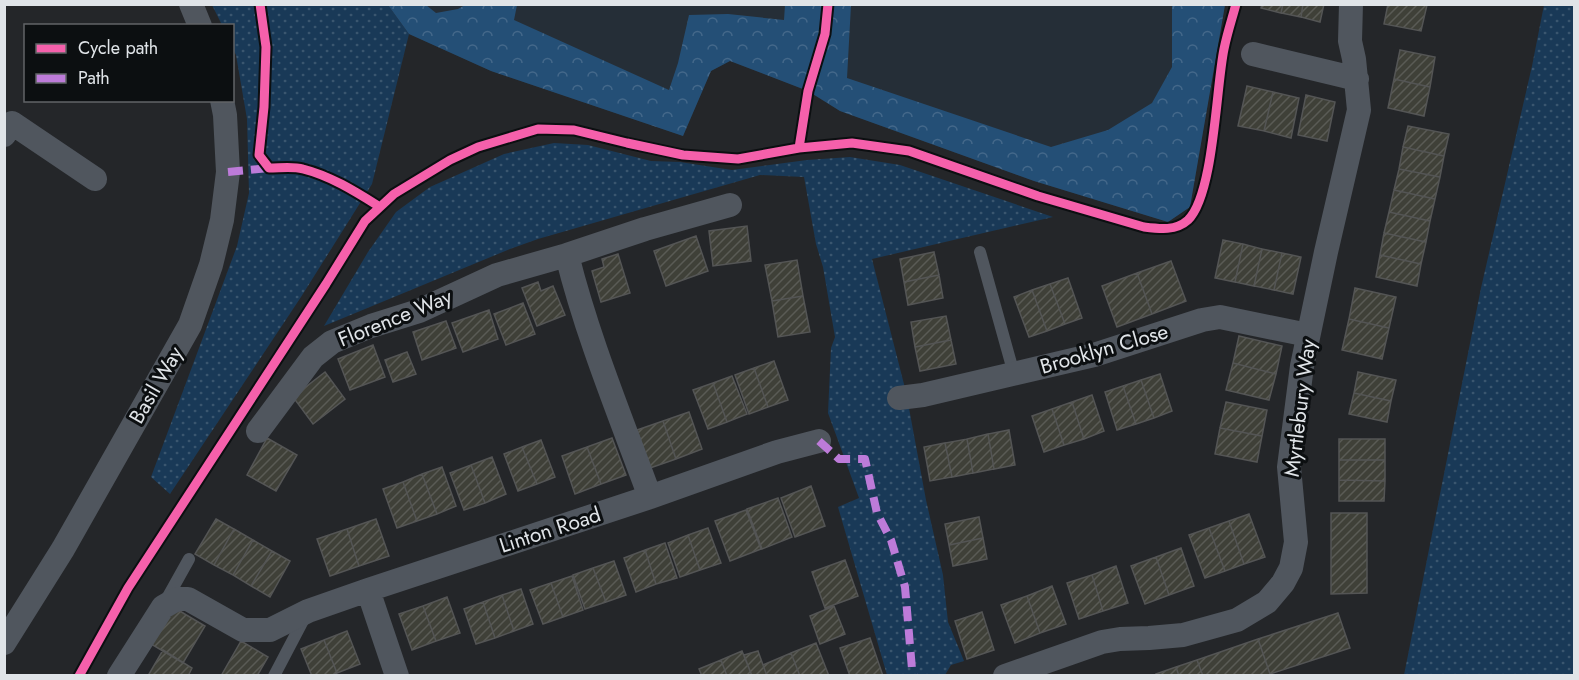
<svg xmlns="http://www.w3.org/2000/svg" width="1579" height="680" viewBox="0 0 1579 680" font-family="Jost,sans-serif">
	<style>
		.built { fill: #252e37 }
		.grass { fill: url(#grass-dots) }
		.forest { fill: url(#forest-crowns) }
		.building { fill: url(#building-hatch); stroke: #545555; stroke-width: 1.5 }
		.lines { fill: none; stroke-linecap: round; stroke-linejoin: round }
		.service { stroke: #50565e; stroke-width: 12 }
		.minor { stroke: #50565e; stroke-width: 24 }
		.quiet { stroke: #bd7bd9; stroke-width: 8; stroke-dasharray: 15 8; stroke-linecap: butt }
		.cycleway-casing { stroke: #0c0f11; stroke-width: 13 }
		.cycleway { stroke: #f560ab; stroke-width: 9 }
		.labels { text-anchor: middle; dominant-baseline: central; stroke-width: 6; stroke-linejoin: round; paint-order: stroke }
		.street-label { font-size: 21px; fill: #e0e4e8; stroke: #0c0f11 }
	</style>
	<defs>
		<pattern id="grass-dots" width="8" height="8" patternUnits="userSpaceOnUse" patternTransform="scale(1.5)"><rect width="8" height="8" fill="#193957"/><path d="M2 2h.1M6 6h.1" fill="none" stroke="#3a566f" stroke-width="1.8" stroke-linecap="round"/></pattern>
		<pattern id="forest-crowns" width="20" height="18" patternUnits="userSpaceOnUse" patternTransform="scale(1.5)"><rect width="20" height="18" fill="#244f76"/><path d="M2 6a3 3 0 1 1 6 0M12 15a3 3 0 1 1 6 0" fill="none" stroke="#44688a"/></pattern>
		<pattern id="building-hatch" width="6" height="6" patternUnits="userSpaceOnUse" patternTransform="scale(1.5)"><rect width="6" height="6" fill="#3f4038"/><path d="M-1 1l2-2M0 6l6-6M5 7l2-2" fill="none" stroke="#5a5b55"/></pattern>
	</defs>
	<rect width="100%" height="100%" fill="#242629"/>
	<path class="built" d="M388,5H1225L1190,207L1168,222L1034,181L840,111L808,91L730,61L711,71L683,136L491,71L409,34Z"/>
	<path class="grass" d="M212,5H388L409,34L372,184L301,297L170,494L151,477L237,246L249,193L247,119L236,55L233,49L232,26L222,25Z
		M1544,5H1574V674L1565,676L1404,675L1481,288L1532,66Z
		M554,143L588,145L651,161L680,162L732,170L807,160L850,157L900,165L1053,217L872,259L906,392L926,500L943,575L948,622L964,661L951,665L945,675H887L838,507L859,498L828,413L831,348L835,337L823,267L816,244L804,177L760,175L538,239L510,249L324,326L368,252L396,212L430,187L504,154Z"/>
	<path class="forest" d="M388,5H426L436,13L458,9L465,5H517L514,20L669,90L678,63L689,15L728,14L784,20L785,5H851L847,78L1051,147L1108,130L1152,103L1172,67V5H1225L1190,207L1168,222L1034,181L840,111L808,91L730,61L711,71L683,136L491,71L409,34Z"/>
	<path class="building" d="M1262,4H1283L1281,13L1261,8Z
		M1283,4H1303L1301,17L1281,13Z
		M1303,4H1324L1320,22L1301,17Z
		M1388,4L1427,5L1421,31L1384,24Z
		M1400,50L1435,57L1430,87L1394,79Z
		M1394,79L1430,87L1424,116L1388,108Z
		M1247,86L1273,92L1264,131L1238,126Z
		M1273,92L1299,98L1291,138L1264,131Z
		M1306,95L1335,102L1327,141L1298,135Z
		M1408,126L1449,134L1444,156L1403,147Z
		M1403,147L1444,156L1440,177L1399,169Z
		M1399,169L1440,177L1435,199L1394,190Z
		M1394,190L1435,199L1430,221L1389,212Z
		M1389,212L1430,221L1426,242L1384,233Z
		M747,226L751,261L713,266L709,231Z
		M1384,233L1426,242L1421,264L1380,255Z
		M696,236L708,271L666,286L654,251Z
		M1223,240L1243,244L1235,282L1215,278Z
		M1243,244L1262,249L1254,286L1235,282Z
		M1262,249L1282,253L1274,290L1254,286Z
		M934,252L939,275L904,282L900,259Z
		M1282,253L1301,257L1293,294L1274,290Z
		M618,254L630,293L601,302L592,271L604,267L602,259Z
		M1380,255L1421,264L1417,286L1376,277Z
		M797,260L803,296L772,301L765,265Z
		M1171,261L1186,301L1152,314L1137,273Z
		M1137,273L1152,314L1117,327L1102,286Z
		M939,275L943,298L908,305L904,282Z
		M1068,278L1082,318L1065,324L1050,284Z
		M538,282L541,291L553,286L565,315L537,326L522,288Z
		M1050,284L1065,324L1047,331L1032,290Z
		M1355,288L1396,297L1389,328L1349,319Z
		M1032,290L1047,331L1029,337L1014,297Z
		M803,296L810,332L778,337L772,301Z
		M523,303L535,334L506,345L494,314Z
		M489,310L498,339L463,352L452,323Z
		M946,316L951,340L915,347L911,322Z
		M1349,319L1389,328L1382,359L1342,350Z
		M446,321L456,348L422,360L413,332Z
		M1239,336L1282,346L1276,374L1233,363Z
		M951,340L956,364L920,371L915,347Z
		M373,345L385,377L350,390L338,359Z
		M407,352L416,374L393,382L385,360Z
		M774,361L788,400L768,407L754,368Z
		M1233,363L1276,374L1269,400L1226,390Z
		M754,368L768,407L749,414L735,375Z
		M325,372L345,399L313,424L293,397Z
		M1358,372L1396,380L1391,401L1354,393Z
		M1160,374L1172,411L1154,418L1141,380Z
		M732,376L747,414L727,422L713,383Z
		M1141,380L1154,418L1136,424L1123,386Z
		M713,383L727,422L708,429L693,390Z
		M1123,386L1136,424L1117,430L1105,392Z
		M1354,393L1391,401L1387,422L1349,414Z
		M1092,395L1104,431L1084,439L1072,402Z
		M1072,402L1084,439L1064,445L1052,409Z
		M1226,402L1267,410L1262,436L1220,428Z
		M1052,409L1064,445L1044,452L1032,416Z
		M689,412L702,449L676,459L663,421Z
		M663,421L676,459L650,468L637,430Z
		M1220,428L1262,436L1257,462L1215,454Z
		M1009,430L1015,465L994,469L988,434Z
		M988,434L994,469L973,473L967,439Z
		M267,438L297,455L276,491L247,475Z
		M612,438L626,475L601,484L587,447Z
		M967,439L973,473L952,477L945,443Z
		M1339,439H1385V460H1339Z
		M541,440L555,477L537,484L522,447Z
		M945,443L952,477L930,481L924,447Z
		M522,447L537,484L518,491L504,454Z
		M587,447L601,484L575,494L562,456Z
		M492,457L506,494L485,503L471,465Z
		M1339,460H1385V481L1339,480Z
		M471,465L485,503L464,510L450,473Z
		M442,467L456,506L437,514L422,474Z
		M422,474L437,514L417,521L403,482Z
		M1339,480L1385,481L1384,501H1339Z
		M403,482L417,521L397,528L383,489Z
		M811,486L825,526L795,537L781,498Z
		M778,498L792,537L762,549L747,509Z
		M746,510L761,549L730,561L715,521Z
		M1331,513H1367V593L1331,594Z
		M1249,514L1265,557L1244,564L1229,521Z
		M979,517L983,538L949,545L945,524Z
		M216,519L234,529L214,565L195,554Z
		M376,519L389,556L359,566L347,529Z
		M1229,521L1244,564L1225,571L1209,528Z
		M708,528L721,563L700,570L688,535Z
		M1209,528L1225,571L1205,578L1189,535Z
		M234,529L253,540L233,575L214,565Z
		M347,529L359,566L330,576L317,539Z
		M688,535L700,570L680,577L668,543Z
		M983,538L987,559L953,566L949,545Z
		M253,540L272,551L251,586L233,575Z
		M665,543L677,578L656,584L645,550Z
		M1181,548L1194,586L1169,595L1156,557Z
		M645,550L656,584L636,592L624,558Z
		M272,551L290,561L270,597L251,586Z
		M1156,557L1169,595L1145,604L1131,566Z
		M845,560L858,596L825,608L812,572Z
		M614,561L626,595L606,602L593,568Z
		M1116,566L1128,603L1103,611L1092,575Z
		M593,568L606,602L585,609L573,575Z
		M1092,575L1103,611L1079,619L1067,583Z
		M572,576L583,610L563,617L551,583Z
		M551,583L563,617L543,624L530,590Z
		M1052,586L1066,624L1040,633L1027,596Z
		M521,589L533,624L514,631L502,595Z
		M502,595L514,631L495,638L483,602Z
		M1027,596L1040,633L1015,643L1001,605Z
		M447,597L460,633L436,641L423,606Z
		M483,602L495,638L476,644L464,609Z
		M423,606L436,641L412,650L399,614Z
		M834,606L845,634L820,644L810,616Z
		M173,607L205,626L183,663L151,644Z
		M982,612L994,650L967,659L955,621Z
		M1338,613L1350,648L1270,674L1258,639Z
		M347,631L360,664L337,673L324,640Z
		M870,638L883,676H850L840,648Z
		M1258,639L1270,674L1267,676H1203L1197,660Z
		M324,640L337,673L331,676H312L301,649Z
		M241,641L268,657L257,676H221Z
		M816,643L829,676H800L791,653Z
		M163,650L192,668L188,676H152L149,674Z
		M742,651L752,676H727L721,660Z
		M758,651L763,665L767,676H752L744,655Z
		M791,653L800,676H767L763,665Z
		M721,660L727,676H702L699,669Z
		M1197,660L1203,676H1179L1176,667Z
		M1176,667L1179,676H1157L1156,674Z"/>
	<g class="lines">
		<path class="service" d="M980,252L1014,374
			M165,602L189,559
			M274,676L306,615"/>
		<path class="minor" d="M191,4L200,26
			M1253,54L1357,79
			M4,135L12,123L95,179
			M567,255C587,336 621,418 650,497
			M899,398L923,395L1094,355L1202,320L1220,317L1308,335
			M258,431L313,357L332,342L371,326L419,311L497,275L567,255L645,229L730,205
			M368,590L397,676
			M4,643L63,549L190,325L211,265L222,220L228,172L225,115L222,100
			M119,676L163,607L177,599H188L243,630H270L308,611L368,590L650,497L777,452L819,441
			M1005,676L1102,642L1120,639L1149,638L1183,635L1237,620L1267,602L1283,583L1291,568L1296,542L1289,467L1302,366L1326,252L1359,110L1354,59L1350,41L1351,4"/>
		<path class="quiet" d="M228,172L269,168
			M819,441L839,459H865L877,513L891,540L905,587L912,669L914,676"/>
		<defs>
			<path id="cycleway" d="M260,4L266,47L264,107L259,155L269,168C280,168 293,166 303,169C331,176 356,192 380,207
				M799,148L808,91L825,34L828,4
				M79,676L128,588L326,284L365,221L394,194L450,160L478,147L538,129L574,130L627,143L683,155L738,159L799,148L852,143L909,151L1038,196L1144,227C1160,229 1176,231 1188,220C1214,195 1216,87 1224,49C1227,34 1232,19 1236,4"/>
		</defs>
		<use href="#cycleway" class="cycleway-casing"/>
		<use href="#cycleway" class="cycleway"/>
	</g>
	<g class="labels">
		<g class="street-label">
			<text transform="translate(395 318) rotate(-22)">Florence Way</text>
			<text transform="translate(1104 349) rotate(-16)">Brooklyn Close</text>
			<text transform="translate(156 385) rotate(-60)">Basil Way</text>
			<text transform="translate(1300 408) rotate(-83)">Myrtlebury Way</text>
			<text transform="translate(550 530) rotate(-18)">Linton Road</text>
		</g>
	</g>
	<rect width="1579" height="680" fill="none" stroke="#e0e4e8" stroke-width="12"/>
	<rect x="24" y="24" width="210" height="78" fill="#0c0f11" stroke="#616467" stroke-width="1.5"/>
	<rect x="36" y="44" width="30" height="9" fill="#f560ab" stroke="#616467" stroke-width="1.5"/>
	<text x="78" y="54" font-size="18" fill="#e0e4e8">Cycle path</text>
	<rect x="36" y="74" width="30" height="9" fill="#bd7bd9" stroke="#616467" stroke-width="1.5"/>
	<text x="78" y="84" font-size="18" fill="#e0e4e8">Path</text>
</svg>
